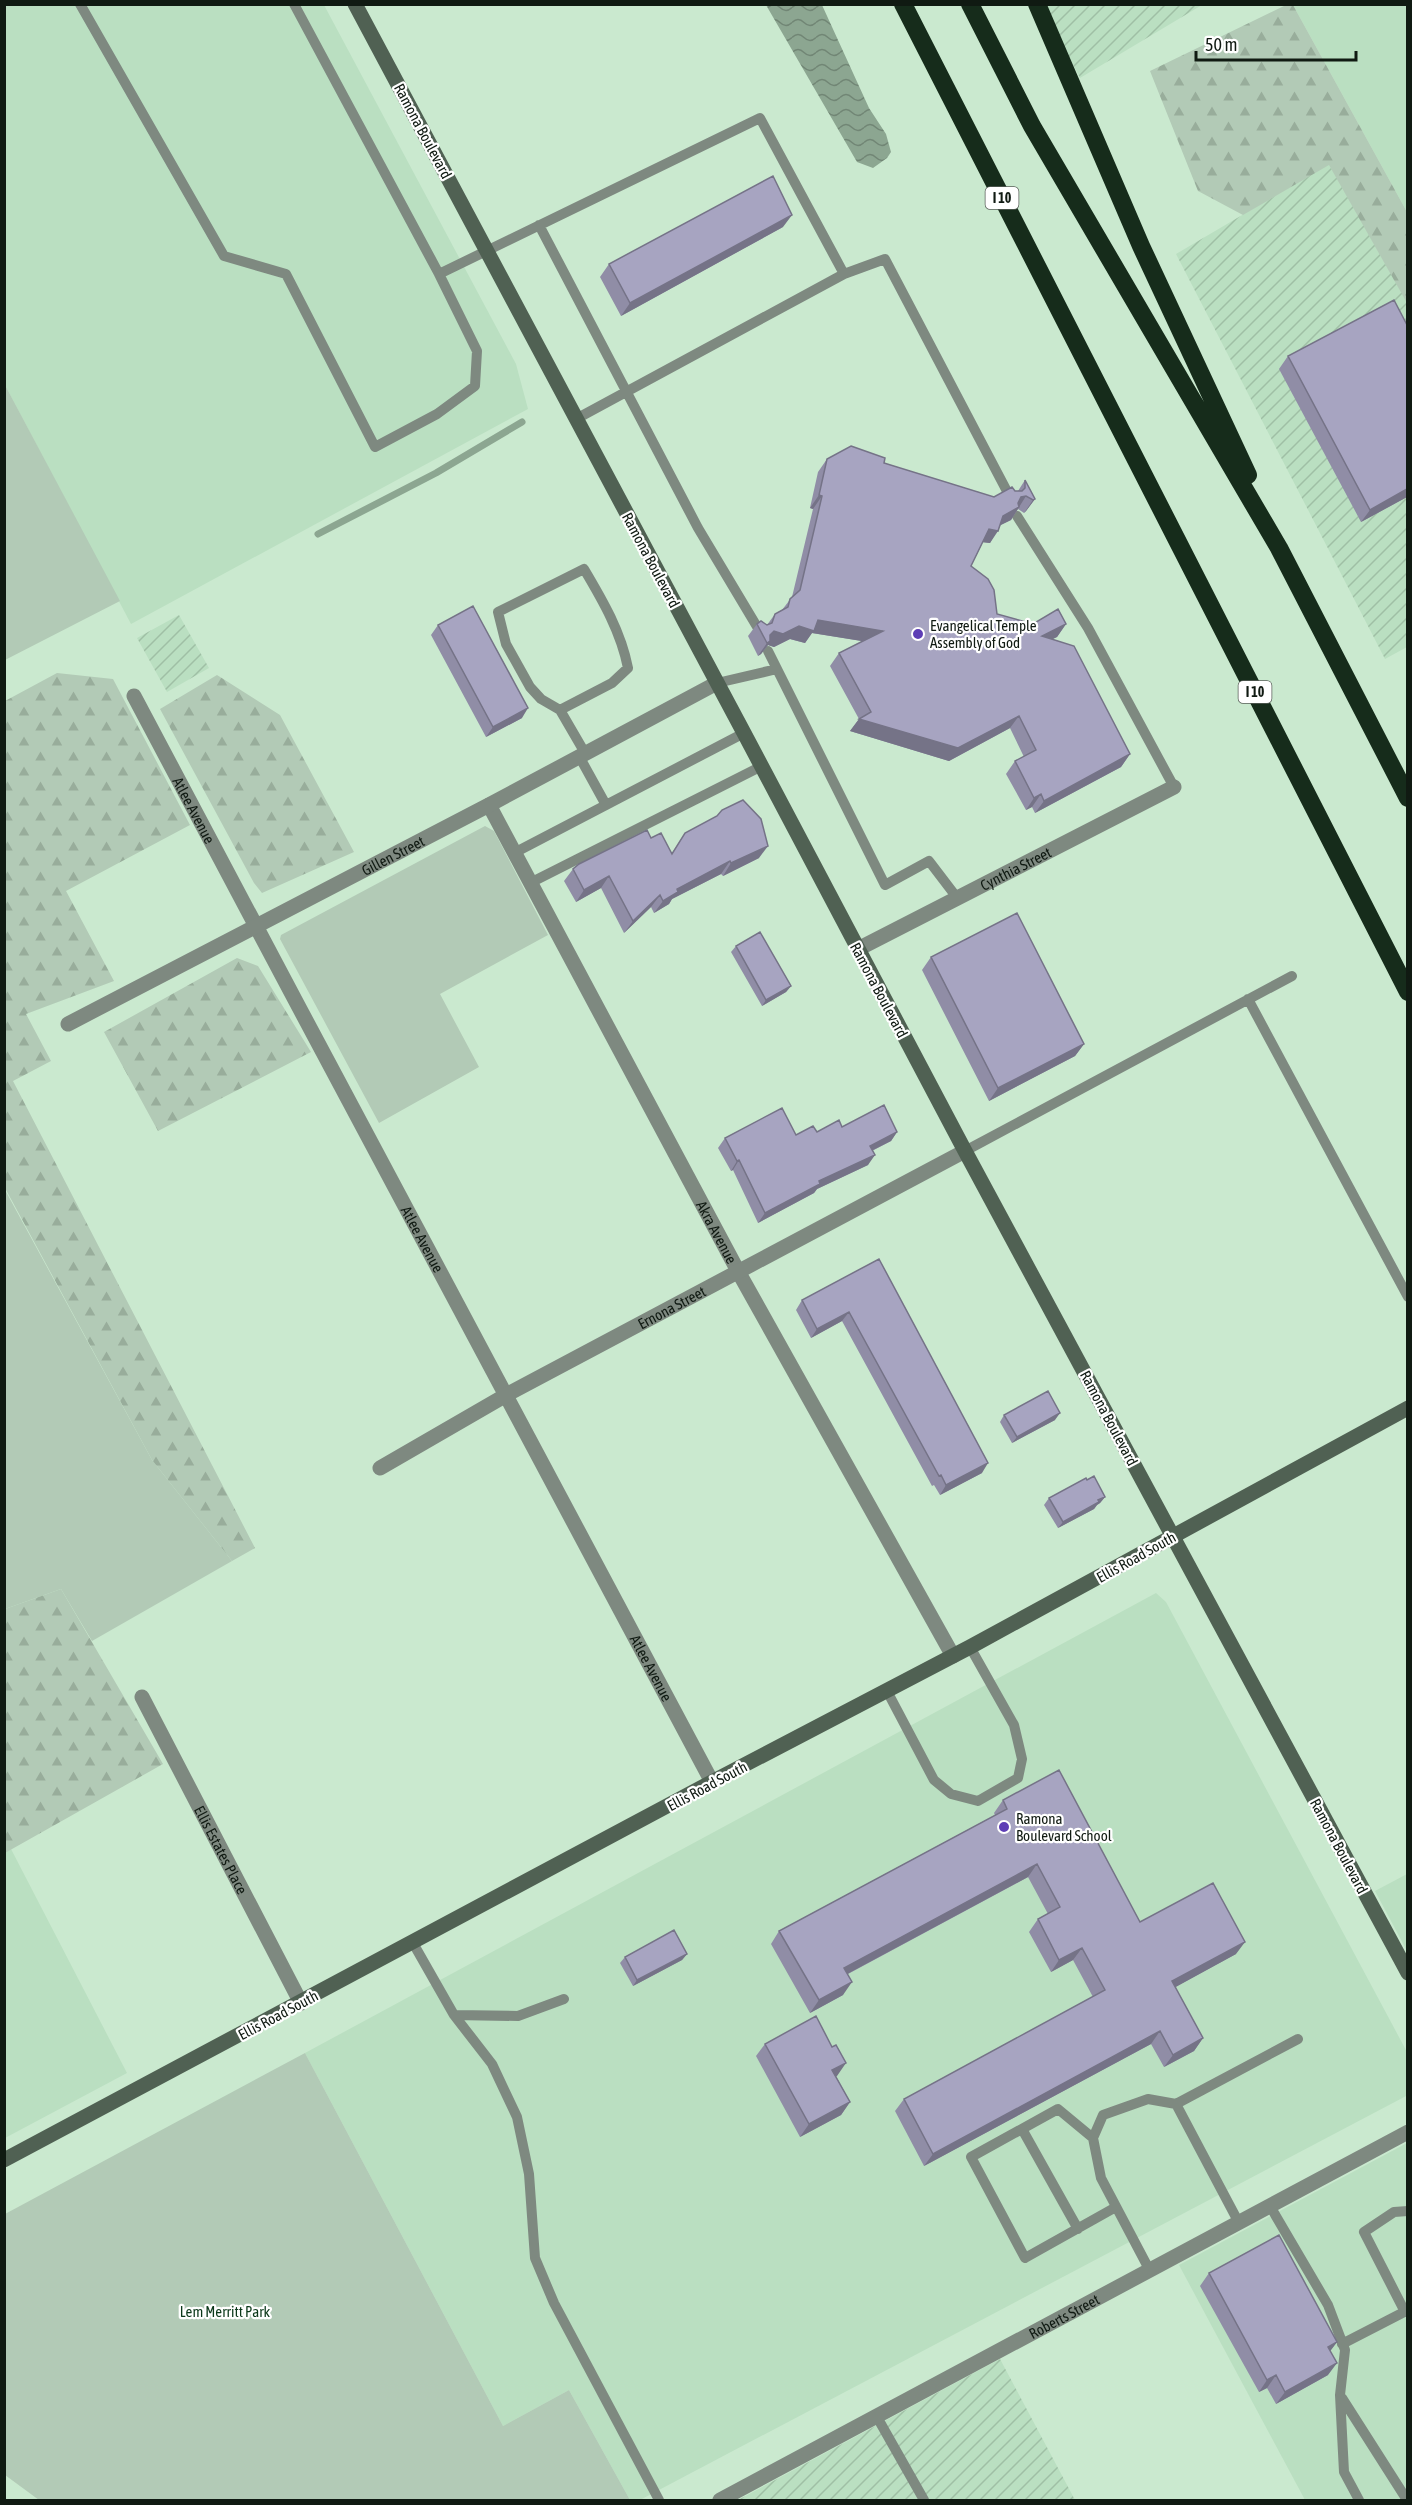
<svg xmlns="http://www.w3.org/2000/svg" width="1412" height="2505" viewBox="0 0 1412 2505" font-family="'Asap Condensed',sans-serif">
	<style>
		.built { fill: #badfc1 }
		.industrial { fill: url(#industrial-furrows) }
		.green { fill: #b2cab6 }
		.forest { fill: url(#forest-firs) }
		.water { fill: url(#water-waves) }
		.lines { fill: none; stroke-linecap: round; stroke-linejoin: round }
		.stream { stroke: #8ca691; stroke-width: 7 }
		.lane { stroke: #7e8980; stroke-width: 10 }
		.street { stroke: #7e8980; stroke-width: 15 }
		.secondary { stroke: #506153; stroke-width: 15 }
		.highway { stroke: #162c1b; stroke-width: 18 }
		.wall { fill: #908da6 }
		.shaded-wall { fill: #757387 }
		.building { fill: #a7a4c1; stroke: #757387; stroke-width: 1.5 }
		.poi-dot { fill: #5d3db5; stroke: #fff; stroke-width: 2 }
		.labels { text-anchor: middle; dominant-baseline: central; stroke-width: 4.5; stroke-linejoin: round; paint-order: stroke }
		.shield { fill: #fff; stroke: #585f59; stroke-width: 1.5 }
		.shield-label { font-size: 14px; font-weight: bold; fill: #101a12 }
		.street-label { font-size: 15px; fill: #101a12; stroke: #fff }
		.poi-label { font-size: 15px; fill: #101a12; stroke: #fff; text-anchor: start }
		.park-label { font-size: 15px; fill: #0b381a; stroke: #fff }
	</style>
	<defs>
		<pattern id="industrial-furrows" width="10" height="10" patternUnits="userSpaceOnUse" patternTransform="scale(1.5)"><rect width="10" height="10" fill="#badfc1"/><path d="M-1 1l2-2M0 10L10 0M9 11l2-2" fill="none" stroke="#9fbfa5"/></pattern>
		<pattern id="forest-firs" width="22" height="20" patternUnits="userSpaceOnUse" patternTransform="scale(1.5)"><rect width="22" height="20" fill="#b2cab6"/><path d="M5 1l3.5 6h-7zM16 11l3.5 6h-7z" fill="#98ad9b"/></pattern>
		<pattern id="water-waves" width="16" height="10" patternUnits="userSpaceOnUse" patternTransform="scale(1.5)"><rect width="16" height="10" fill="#8ca691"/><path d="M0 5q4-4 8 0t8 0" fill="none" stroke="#718675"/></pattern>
	</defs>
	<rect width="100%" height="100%" fill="#cae9cf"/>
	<path class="built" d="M4,5H324L516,364L528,409L131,624L5,385Z
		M1293,5H1407V212Z
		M1156,1593L1166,1602L1407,2052L1408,2095L640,2500H630L569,2390L503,2426L305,2053Z
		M11,1849L127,2073L5,2138L4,1853Z
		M1407,1874V1951L1375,1891Z
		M1407,2143V2500H1305L1179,2265Z"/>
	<path class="industrial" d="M1042,5H1202L1080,78Z
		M1329,164L1407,302V647L1385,659L1176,254Z
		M179,615L209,668L167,692L137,638Z
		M1000,2359L1075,2500H738Z"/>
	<path class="green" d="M5,385L120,601L5,660H4Z
		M485,826L494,831L548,935L440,994L479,1067L379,1123L280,939L281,935Z
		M4,1188L152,1460L232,1561L92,1641L61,1589L5,1609Z
		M305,2053L503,2426L569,2390L630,2500H39L5,2475V2214Z"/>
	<path class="forest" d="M1286,5H1293L1407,212V303L1329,165L1243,215L1198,191L1150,71Z
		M57,673L113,679L190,825L66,891L114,981L26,1014L51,1061L13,1081L255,1548L232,1561L152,1460L5,1188V701Z
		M217,675L280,715L354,852L262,893L254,883L160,709Z
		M237,958L258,966L311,1052L158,1131L104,1032Z
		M61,1589L163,1764L5,1853V1609Z"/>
	<path class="water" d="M766,5H822L869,108L886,134L891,152L887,158L873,168L857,162Z"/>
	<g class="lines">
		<path class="stream" d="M318,534L436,473L522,422"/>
		<path class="lane" d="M80,4L224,256L286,274L375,447L437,414L475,386L477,351L439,274L760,118L844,274L885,259L1010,497
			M294,4L439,274
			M539,225L698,528L759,630
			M576,419L844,274
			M1017,516L1088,628L1174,787
			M768,651L885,885L929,861L958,899
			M717,683L777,669
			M560,710L612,683L628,668C621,632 603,601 584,569L498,612L506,644L530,687L541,699L560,710L585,753
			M579,756L606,805
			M514,853L744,733
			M530,883L762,766
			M1248,999L1408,1297
			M965,1151L1292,976
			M887,1691L934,1780L951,1794L978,1801L1018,1778L1022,1759L1014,1725L970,1647
			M413,1943L454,2015L492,2064L517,2117L529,2174L535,2258L554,2303L659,2500
			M454,2015L518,2016L564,1999
			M1176,2104L1298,2039
			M1022,2129L1078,2229
			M1093,2138L1058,2109L971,2157L1025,2258L1116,2207
			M1270,2206L1328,2305L1345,2350L1340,2395L1344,2472L1359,2500
			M1150,2271L1101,2178L1093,2138L1103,2115L1148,2099L1176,2104L1239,2223
			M1405,2312L1364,2232L1394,2212L1408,2211
			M1342,2344L1408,2310
			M1342,2398L1407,2500
			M877,2417L924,2500"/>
		<g class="street">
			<path id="s1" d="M134,696C325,1059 521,1420 712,1782"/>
			<path id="s2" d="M489,805L739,1273L953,1656"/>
			<path id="s3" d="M858,949L1174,787"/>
			<path id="s4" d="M68,1024L489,805L717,683"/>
			<path id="s5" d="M380,1468L508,1394L965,1151"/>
			<path id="s6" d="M142,1697L301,2003"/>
			<path id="s7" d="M720,2500L1408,2132"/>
		</g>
		<path class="secondary" d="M355,4L744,733L965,1151L1408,1973
			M4,2160L725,1775L970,1647L1408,1408"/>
		<path class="highway" d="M903,4L1408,992
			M970,4L1032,126L1279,548L1408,798
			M1037,4L1141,246L1248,475"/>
	</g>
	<path class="wall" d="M783,227L621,316L600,277L609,264Z
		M1288,356L1407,497L1361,522L1279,369Z
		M827,459L884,463L994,497L1018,491L1025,480L1035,499L1026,511L1024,513L1018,509L1011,520L1000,525L990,543L983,542L971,566L997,614L1033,624H1066L1057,637L1052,639L1130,754L1121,767L1035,813L1032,807L1026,810L1006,774L1015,761L1024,757L1010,728L949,761L850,731L859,719L830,666L839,653L862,641L812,633L805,643L790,639L774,647L768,645L761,654L758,656L748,636L757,624L767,625L775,614L782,610L792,597L813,509L810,508L818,472Z
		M438,625L522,718L486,737L431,635Z
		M685,833L759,858L723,876L721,874L672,899L669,904L654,913L651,907L624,933L601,888L576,902L564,881L573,869L651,838L672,853Z
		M736,946L791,986L786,992L762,1006L731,952Z
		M931,957L1084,1044L1075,1056L989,1101L922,970Z
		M842,1127L897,1132L891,1141L872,1151L868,1165L817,1189L814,1193L758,1223L733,1170L731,1171L718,1148L725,1138L796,1135L817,1132Z
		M879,1259L982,1473L940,1495L934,1485L932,1486L842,1321L811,1338L796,1310L802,1300Z
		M1004,1415L1055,1420L1012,1443L1000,1422Z
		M1105,1497L1100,1503L1097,1505L1094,1509L1058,1528L1044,1505L1049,1498Z
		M1003,1800L1140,1922L1236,1954L1175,1987L1203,2038L1194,2051L1164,2067L1151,2044L924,2166L895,2111L904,2099L1093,1997L1073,1960L1051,1972L1029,1932L1038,1919L1048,1914L1028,1877L848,1974L843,1995L810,2013L771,1944L779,1931L995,1815L994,1813Z
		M687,1954L682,1960L633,1986L620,1963L625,1957Z
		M765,2044L837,2076H836L850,2102L841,2115L800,2137L756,2056Z
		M1209,2273L1337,2342L1330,2351L1328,2375L1276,2404L1267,2388L1259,2392L1200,2286Z"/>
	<path class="shaded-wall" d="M792,215L783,227L621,316L630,303Z
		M1407,489V497L1361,522L1370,510Z
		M819,495L822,496L813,509L810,508Z
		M1026,496L1011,520L995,528L1003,516L1021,497Z
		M1035,499L1026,511L1024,513L1033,500Z
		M989,529L998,531L990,543L980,542Z
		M818,620L883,631L874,643L812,633L805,643L790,639L774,647L768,645L761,654L758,656L767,643L770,635L774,631L799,626Z
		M1066,624L1057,637L1033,649L1042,636Z
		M528,708L522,718L486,737L493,727Z
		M1019,716L1010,728L949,761L850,731L859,719Z
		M1130,754L1121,767L1035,813L1044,801Z
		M1041,794L1032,807L1026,810L1034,798Z
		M768,846L759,858L723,876L731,863Z
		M730,861L721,874L672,899L669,904L654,913L663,901L677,889Z
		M609,876L601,888L576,902L584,890Z
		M660,895L651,907L624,933L633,921Z
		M791,986L786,992L762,1006L766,1000Z
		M1084,1044L1075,1056L989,1101L998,1088Z
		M897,1132L891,1141L863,1155L870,1146Z
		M875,1155L868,1165L817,1189L814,1193L758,1223L765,1213L819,1181Z
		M739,1160L733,1170L731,1171L737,1161Z
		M849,1312L842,1321L811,1338L817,1329Z
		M1060,1413L1055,1420L1012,1443L1017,1437Z
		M988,1463L982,1473L940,1495L946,1485Z
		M1105,1497L1100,1503L1097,1505L1094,1509L1058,1528L1063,1522Z
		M1037,1864L1028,1877L836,1980L844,1968Z
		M1245,1942L1236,1954L1163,1994L1172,1981Z
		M1082,1948L1073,1960L1051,1972L1059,1960Z
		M687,1954L682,1960L633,1986L637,1980Z
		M852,1982L843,1995L810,2013L819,2000Z
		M1160,2031L1151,2044L924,2166L933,2154Z
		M1203,2038L1194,2051L1164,2067L1173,2055Z
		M846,2063L837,2076L824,2083L832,2070Z
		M850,2102L841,2115L800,2137L809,2124Z
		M1337,2342L1328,2354V2347Z
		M1337,2363L1328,2375L1276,2404L1285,2392Z
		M1276,2375L1267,2388L1259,2392L1267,2380Z"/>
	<path class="building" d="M773,176L792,215L630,303L609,264Z
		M1394,300L1407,325V489L1370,510L1288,356Z
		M851,446L885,458L884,463L994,497L1012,487L1015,491H1022L1025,488V480L1035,499L1033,500L1026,496L1021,497L1018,503L1019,507L1003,516L998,531L989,529L971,566L988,579L994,590L997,614L1033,624L1058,609L1066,624L1042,636L1074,646L1130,754L1044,801L1041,794L1034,798L1015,761L1036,750L1019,716L958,748L859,719L871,712L839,653L883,631L818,620L814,631L799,626L783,634L774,631L770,635V641L767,643L757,624L761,621L767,625L772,623L775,614L788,607L790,599L800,590L822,496L819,495L827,459Z
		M473,606L528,708L493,727L438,625Z
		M743,800L761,819L768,846L731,863L730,861L677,889L678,892L663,901L660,895L633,921L609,876L584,890L573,869L579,864L647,830L651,838L661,833L672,854L685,833L717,816L722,810Z
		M1017,913L1084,1044L998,1088L931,957Z
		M760,932L791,986L766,1000L736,946Z
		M884,1105L897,1132L870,1146L875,1155L819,1181L820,1184L765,1213L739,1160L737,1161L725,1138L782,1108L796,1135L813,1126L817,1132L839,1120L842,1127Z
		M879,1259L988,1463L946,1485L941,1475L939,1476L849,1312L817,1329L802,1300Z
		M1048,1391L1060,1413L1017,1437L1004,1415Z
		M1094,1476L1105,1497L1098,1500L1099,1502L1063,1522L1049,1498L1086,1478L1087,1480Z
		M1059,1770L1140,1922L1213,1883L1245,1942L1172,1981L1203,2038L1173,2055L1160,2031L933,2154L904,2099L1105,1990L1082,1948L1059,1960L1038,1919L1060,1907L1037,1864L844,1968L852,1982L819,2000L779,1931L1007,1809L1003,1800Z
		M674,1930L687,1954L637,1980L625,1957Z
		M816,2016L832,2047L836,2045L846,2063L832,2070L850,2102L809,2124L765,2044Z
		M1279,2235L1337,2342L1328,2347L1337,2363L1285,2392L1276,2375L1267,2380L1209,2273Z"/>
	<g class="poi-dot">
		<circle cx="918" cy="634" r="6"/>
		<circle cx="1004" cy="1827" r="6"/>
	</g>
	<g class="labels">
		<g class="shield">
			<rect x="985.5" y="187" width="33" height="22" rx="4.5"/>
			<rect x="1238.5" y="681" width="33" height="22" rx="4.5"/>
		</g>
		<g class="shield-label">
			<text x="1002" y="198">I 10</text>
			<text x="1255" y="692">I 10</text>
		</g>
		<g class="street-label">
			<text transform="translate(423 131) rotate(62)">Ramona Boulevard</text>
			<text transform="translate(651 560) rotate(62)">Ramona Boulevard</text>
			<text stroke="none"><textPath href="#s1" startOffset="129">Atlee Avenue</textPath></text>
			<text stroke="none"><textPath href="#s4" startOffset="366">Gillen Street</textPath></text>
			<text stroke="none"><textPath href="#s3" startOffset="177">Cynthia Street</textPath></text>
			<text transform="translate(879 990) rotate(62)">Ramona Boulevard</text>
			<text stroke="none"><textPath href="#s2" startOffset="484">Akra Avenue</textPath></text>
			<text stroke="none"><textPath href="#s1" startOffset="615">Atlee Avenue</textPath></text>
			<text stroke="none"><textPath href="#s5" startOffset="333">Ernona Street</textPath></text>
			<text transform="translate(1109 1418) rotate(62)">Ramona Boulevard</text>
			<text transform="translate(1136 1557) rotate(-29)">Ellis Road South</text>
			<text stroke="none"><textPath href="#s1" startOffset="1101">Atlee Avenue</textPath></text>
			<text transform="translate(707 1786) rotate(-28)">Ellis Road South</text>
			<text transform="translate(1339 1846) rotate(62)">Ramona Boulevard</text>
			<text stroke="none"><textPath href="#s6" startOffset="172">Ellis Estates Place</textPath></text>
			<text transform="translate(278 2015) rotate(-28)">Ellis Road South</text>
			<text stroke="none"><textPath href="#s7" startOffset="390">Roberts Street</textPath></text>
		</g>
		<g class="poi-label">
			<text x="930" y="625">Evangelical Temple<tspan x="930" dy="17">Assembly of God</tspan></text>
			<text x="1016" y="1818">Ramona<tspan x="1016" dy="17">Boulevard School</tspan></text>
		</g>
		<g class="park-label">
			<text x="225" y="2311">Lem Merritt Park</text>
		</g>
	</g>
	<rect width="1412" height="2505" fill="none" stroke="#101a12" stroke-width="12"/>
	<path d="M1196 51v9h160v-9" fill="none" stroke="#101a12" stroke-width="3"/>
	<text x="1205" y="51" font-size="18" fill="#101a12" stroke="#ffffff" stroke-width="4.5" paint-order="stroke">50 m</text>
</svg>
